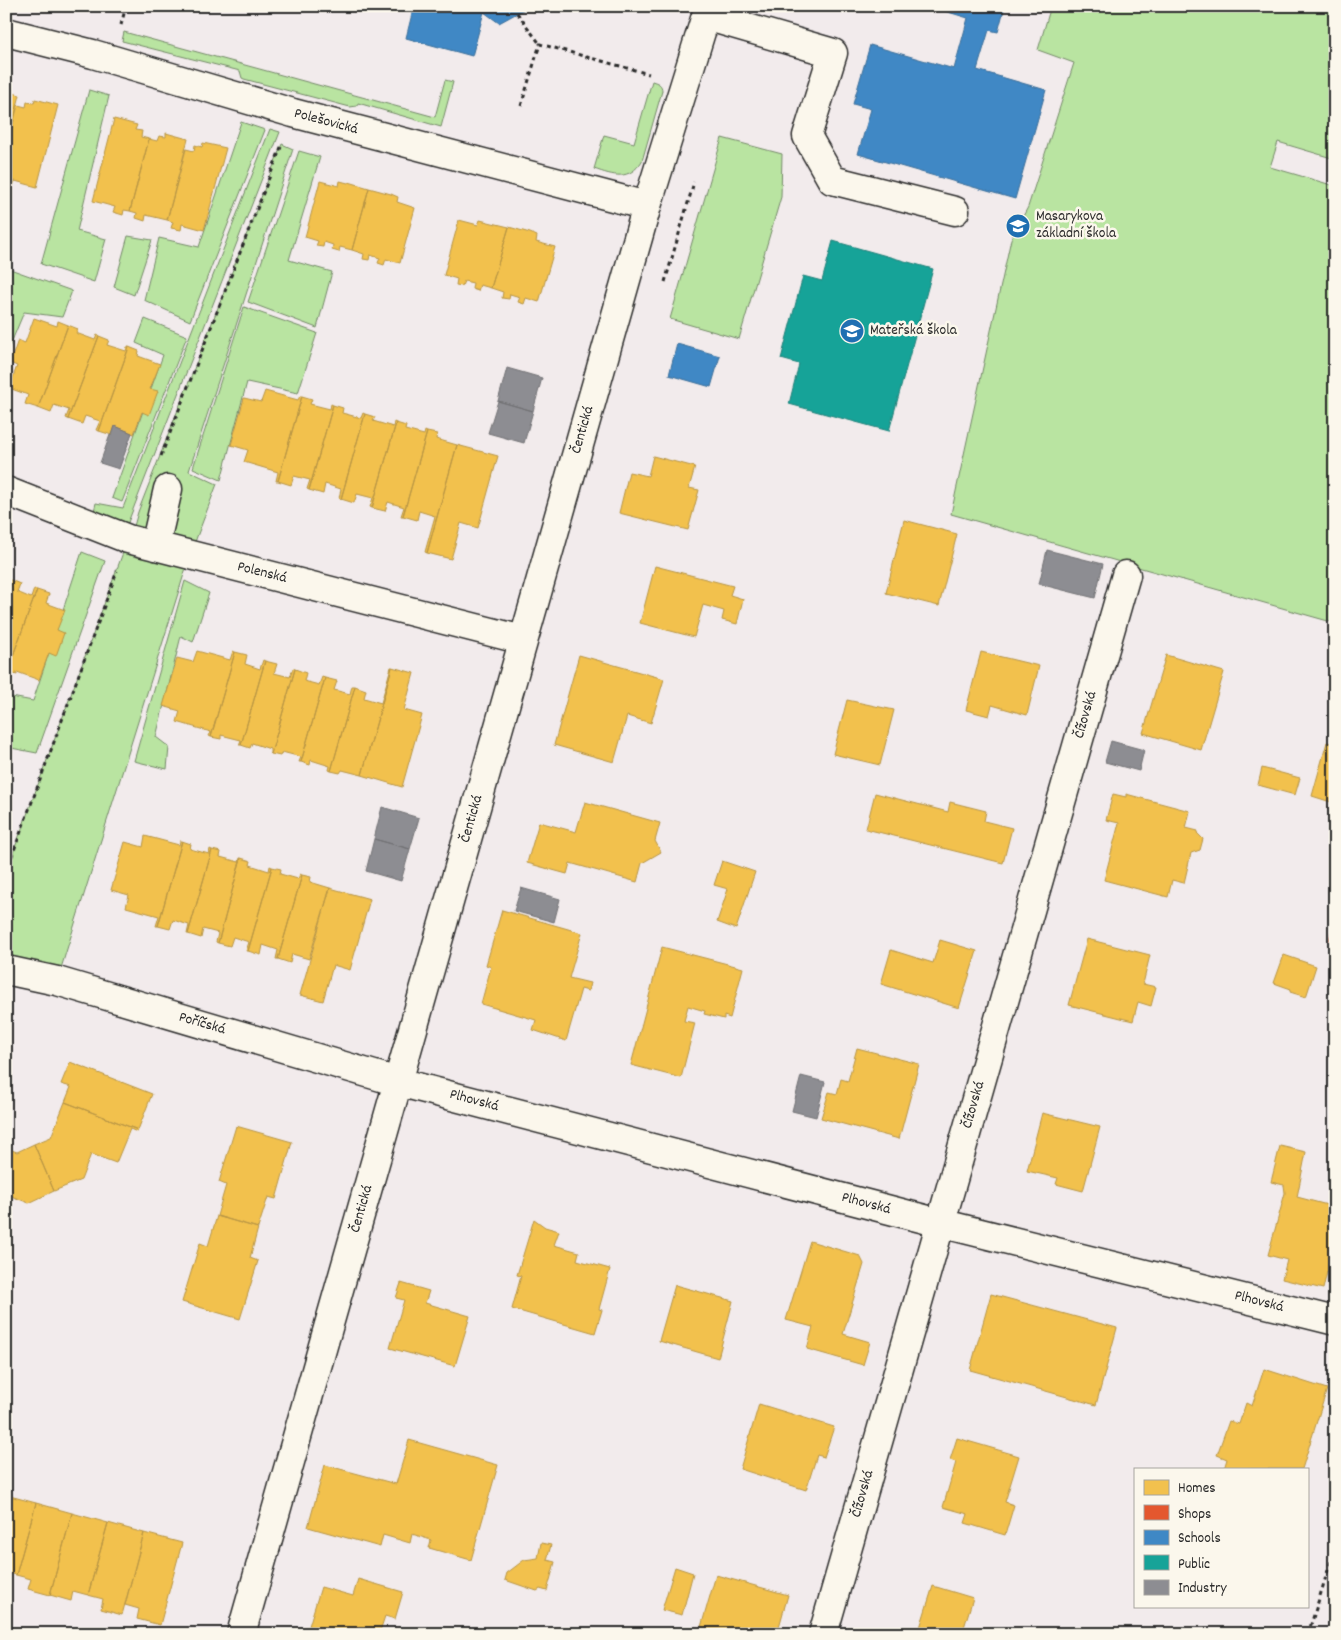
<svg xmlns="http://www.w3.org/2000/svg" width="1341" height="1640" viewBox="0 0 1341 1640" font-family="Dekko,sans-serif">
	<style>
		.green { fill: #b9e4a1; stroke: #728866 }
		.homes { fill: #f2c14e; stroke: #b69444 }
		.shops { fill: #e4572e; stroke: #ac4a2d }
		.schools { fill: #3f88c5; stroke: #396c97 }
		.public { fill: #17a398; stroke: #1d7f77 }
		.industry { fill: #8d8d92; stroke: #707073 }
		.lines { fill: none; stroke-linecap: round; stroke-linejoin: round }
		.minor-casing { stroke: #2b2b2b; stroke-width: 31 }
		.path { stroke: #2b2b2b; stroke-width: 3; stroke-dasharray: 4 4; stroke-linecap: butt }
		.minor { stroke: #fbf7ec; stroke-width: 28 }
		.labels { text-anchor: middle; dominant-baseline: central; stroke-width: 5; stroke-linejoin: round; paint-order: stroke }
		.street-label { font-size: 15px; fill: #2b2b2b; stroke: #fbf7ec }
		.poi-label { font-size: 15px; fill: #2b2b2b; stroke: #fbf7ec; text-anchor: start }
	</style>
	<rect width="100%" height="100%" fill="#f2ebec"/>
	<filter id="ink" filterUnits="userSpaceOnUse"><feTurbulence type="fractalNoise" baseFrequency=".02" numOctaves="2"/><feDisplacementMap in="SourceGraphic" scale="10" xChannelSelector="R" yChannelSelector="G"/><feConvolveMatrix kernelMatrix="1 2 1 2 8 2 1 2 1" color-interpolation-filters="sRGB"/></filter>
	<g filter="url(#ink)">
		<path class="green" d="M1051,6H1335V159L1278,142L1270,167L1335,186V623L951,514L1011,239L1028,207L1074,63L1038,50Z
			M124,32L435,117L445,80L453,82L441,127L358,103L357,106L350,107L244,79L242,78L240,71L122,41Z
			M652,81C658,83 662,84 662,91L642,161C629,181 614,176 594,169L604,135L634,143Z
			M89,90L109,96L77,231L106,239L94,282L41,264Z
			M241,122L265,130L190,321L144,300L159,238L199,247Z
			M270,129L280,132L125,530L94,511L96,503L123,508Z
			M722,138L782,154L781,197L739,339L670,319Z
			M282,144L293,149L189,471L217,484L190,555L57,981L6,970V872L128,539L131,537L138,512Z
			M299,151L320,157L289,260L332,272L317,328L248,302Z
			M128,236L152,240L134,295L114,287Z
			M10,269L72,291L62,317L24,312L6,355V279Z
			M244,307L317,333L298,393L247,382L221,480L193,468Z
			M145,319L187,336L122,502L112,498L163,355L136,343Z
			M82,552L105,561L37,753L6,747V696L33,701Z
			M185,581L209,593L193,642L181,636L156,737L169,747L167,769L134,761Z"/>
		<path class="homes" d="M6,91L20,95L6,149Z
			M35,99L58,105L37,187L15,181L13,186L6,184V150L18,105L26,107L27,102L34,103Z
			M114,119L137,125L135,130L142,131L141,137L149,139L130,211L124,210L123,215L113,212L115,207L93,201Z
			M166,133L188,139L167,220L146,215L145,221L136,218L137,213L130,211L149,139L157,141L159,136L166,137Z
			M203,143L226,148L204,230L182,224L181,230L171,228L173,222L167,220L186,149L194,151L195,145L202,147Z
			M320,181L339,186L340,181L348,183L349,182L369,188L352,250L340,247L339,252L332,250L333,245L324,242L323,247L316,246L318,241L305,237Z
			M369,188L391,194L398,197L397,202L415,208L400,263L386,259L384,265L378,263L380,258L370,255L369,260L363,259L364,254L352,250Z
			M459,220L478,225L480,220L509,227L491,288L480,285L478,291L472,289L473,283L464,281L462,286L456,285L457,279L444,275Z
			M509,227L530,233L537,236L536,242L555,247L539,302L526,298L524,304L518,302L520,297L510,294L509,299L502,298L503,292L491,288Z
			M34,318L57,326L58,321L68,325L38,408L25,404L28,395L9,388L17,366L10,363L18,340L25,343Z
			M68,325L78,329L76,333L95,340L97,335L99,336L68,419L66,418L69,410L54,405L51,413L38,408Z
			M99,336L109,340L107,345L126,351L127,347H129L99,431L96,430L100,421L85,416L82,424L68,419Z
			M129,347L139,351L138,356L160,364L150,389L158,391L149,415L142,412L134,434L115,426L112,435L99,431Z
			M265,391L298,400L300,396H302L278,481H276L278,472L244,462L248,450L231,445L244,398L261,402Z
			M302,396L312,399L310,404L330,409L331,404L333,405L309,490L307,489L310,480L294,476L291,485L278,481Z
			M333,405L343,408L342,413L361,418L363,413L365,414L341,499L339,498L341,489L325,484L323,494L309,490Z
			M365,414L375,417L373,421L393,427L394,422L396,423L372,508L370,507L373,498L357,494L354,503L341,499Z
			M396,423L406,426L405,430L424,435L425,431L427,432L403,516H401L404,507L388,502L385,511L372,508Z
			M427,432L437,434L436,439L457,445L427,553L425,552L435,516L419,511L417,520L403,516Z
			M457,445L498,456L478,528L461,523L451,559L427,553Z
			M653,456L695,467L689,488L699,490L688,530L619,513L629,472L648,476Z
			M904,520L957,534L939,606L886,593Z
			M655,566L733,586L730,595L743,599L737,624L722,620L724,611L703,605L694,637L640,623Z
			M8,579L20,584L17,592L31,598L34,589L37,590L7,672L6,583Z
			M37,590L49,594L46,603L65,610L57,630L64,633L56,656L49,653L39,680L17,672V675L7,672Z
			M197,651L230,660L233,651L235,652L211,737L209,736L211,732L177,722L180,711L163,706L177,658L193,662Z
			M235,652L247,655L245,664L260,669L263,660L265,661L241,745H239L241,740L221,735V739L211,737Z
			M981,652L1039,666L1027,715L992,705L989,716L966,710Z
			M579,655L664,679L651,723L627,716L614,762L554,745Z
			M1166,655L1224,672L1201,750L1143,733Z
			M265,661L277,664L274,673L290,677L293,668L295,669L271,754L270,753V749L252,743L250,748L241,745Z
			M391,667H392L362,775L342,770L340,773L331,771L355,686L366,690L364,698L381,703Z
			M392,667L414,673L404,710L422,715L402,787L362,775Z
			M295,669L306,673L304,681L319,685L322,677L325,678L301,762H299L301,757L282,752L280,756L271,754Z
			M325,678L337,681L334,690L350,694L352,686H355L331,771L329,770L330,766L311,760L310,765L301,762Z
			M847,700L894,710L880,765L833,754Z
			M1327,742L1335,744V807L1334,803L1312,796Z
			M1262,768L1300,778L1295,795L1258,785Z
			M875,793L948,812L950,802L986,811L984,821L1012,828L1003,863L866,829Z
			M1113,794L1126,797V794L1190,811L1186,828L1198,831L1197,833L1203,839L1200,850L1191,853L1184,883L1172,880L1168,897L1104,880L1119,823L1106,820Z
			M585,802L660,823L655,841L661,852L642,863L637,882L570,863L567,874L527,863L539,822L576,832Z
			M145,836L179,845L180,841H182L158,926H156L159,916L126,907L129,895L111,890L125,842L143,847Z
			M182,841L191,844L190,849L209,854L210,849L212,850L188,934H187L189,925L173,920L170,929L158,926Z
			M212,850L221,852L220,857L239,862L240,858H241L218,943L216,942L218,933L203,929L201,938L188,934Z
			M241,858L251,861L250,865L269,871L270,866L272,867L248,951H246L249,942L233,937L230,946L218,943Z
			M722,861L755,872L736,929L717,922L728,889L714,885Z
			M272,867L281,869L280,874L298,879L300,874L302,875L278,959H276L278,950L263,945L261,955L248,951Z
			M302,875L311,877L310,882L330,888L309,959L292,954L290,963L278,959Z
			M330,888L370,899L350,970L333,965L323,1001L300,995Z
			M502,910L582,933L569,978L590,983L588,991L581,989L566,1041L533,1030L536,1020L481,1004L491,967L486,965Z
			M1087,939L1150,955L1143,984L1156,987L1151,1006L1138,1002L1133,1021L1069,1005Z
			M940,940L977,951L959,1008L881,984L891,950L933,963Z
			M662,947L743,968L730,1018L724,1016V1019L704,1014L705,1011L688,1006L684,1021L695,1023L681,1078L631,1065Z
			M1284,955L1316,966L1306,997L1290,992L1291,989L1274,983Z
			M857,1048L919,1064L899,1139L821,1118L829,1092L837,1094L841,1079L848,1081Z
			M70,1062L152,1094L138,1130L65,1102L71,1087L61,1084Z
			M65,1102L138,1130L137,1132L130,1129L116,1163L91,1154L81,1180L54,1191L34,1144L51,1137Z
			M1042,1113L1100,1127L1083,1191L1056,1184L1058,1178L1027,1171Z
			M236,1126L292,1142L276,1199L268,1197L258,1228L217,1216L226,1185L219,1182Z
			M34,1144L54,1191L29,1203L6,1194V1148L17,1152Z
			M1280,1146L1306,1152L1297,1197L1335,1207V1251L1329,1273L1327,1272L1323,1289L1282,1279L1287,1260L1268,1255L1285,1193L1284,1185L1271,1182Z
			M217,1216L258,1228L250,1258L258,1261L240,1319L182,1302L200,1243L208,1246Z
			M534,1219L545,1227L559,1231L554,1245L579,1252L577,1260L610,1269L599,1309L602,1310L595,1333L512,1309L521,1276L517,1275Z
			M810,1241L860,1256L864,1264L843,1334L870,1342L863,1365L807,1349L813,1327L786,1320Z
			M401,1283L429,1291L425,1303L470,1316L455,1366L390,1348L404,1300L396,1298Z
			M675,1285L733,1301L718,1358L659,1341Z
			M991,1294L1117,1328L1096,1405L970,1370Z
			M1264,1369L1327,1389L1302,1469H1224L1227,1459L1217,1455L1229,1421L1239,1424L1246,1403L1252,1406Z
			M759,1404L834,1427L824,1457L817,1455L806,1490L740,1469Z
			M957,1438L1019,1456L1005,1502L1014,1505L1005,1535L965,1523L968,1514L943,1507L956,1462L950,1460Z
			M409,1440L498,1465L471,1560L429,1548L431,1540L412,1534L410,1543L383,1535L380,1547L308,1527L325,1465L396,1484Z
			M6,1495L36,1503L16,1575L6,1572Z
			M36,1503L72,1513L50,1595L28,1589L31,1579L16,1575Z
			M72,1513L108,1523L88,1595L73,1591L71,1601L50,1595Z
			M108,1523L144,1533L122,1615L101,1609L103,1599L88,1595Z
			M144,1533L182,1543L160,1625L137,1619L139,1609L125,1605Z
			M541,1543L551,1545L547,1560L555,1562L547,1591L540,1589L537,1591L505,1580L507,1573L524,1560L538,1558Z
			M675,1567L693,1573L682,1615L662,1610Z
			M716,1575L788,1595L777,1634H725L701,1627Z
			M358,1579L403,1592L395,1619L385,1616L379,1634H327L328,1631L309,1626L321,1587L353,1596Z
			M933,1586L973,1598L962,1634H918Z"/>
		<path class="shops" d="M1335,918V942L1329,940Z"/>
		<path class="schools" d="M414,6H530L499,23L484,12L472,56L406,38Z
			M928,6H1005L998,32L989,30L977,70L1046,90L1015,199L858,154L871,109L853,104L870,45L954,69L968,18Z
			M677,344L720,356L711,387L669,375Z"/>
		<path class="public" d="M833,241L933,269L889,431L789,404L799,364L781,359L803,276L822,281Z"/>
		<path class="industry" d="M507,368L542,378L533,411L498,401Z
			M498,401L533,411L524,443L488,433Z
			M115,426L132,433L119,469L100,463L110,435H112Z
			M1047,550L1103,564L1095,598L1039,584Z
			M1111,741L1144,750L1139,771L1105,762Z
			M382,807L419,818L410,849L374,839Z
			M374,839L410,849L401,881L366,871Z
			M521,888L560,899L554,922L514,911Z
			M801,1076L825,1082L816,1117L792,1111Z"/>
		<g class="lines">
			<defs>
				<path id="minor" d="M706,16L833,53L807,136L832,180L955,211
					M6,32L93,54L293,113L647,206
					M6,491L128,539L523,640
					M155,546L168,489
					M6,970L57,981L398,1082L940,1223L1335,1321
					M241,1634L647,206L709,6
					M823,1634L1126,575"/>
			</defs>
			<use href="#minor" class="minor-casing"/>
			<path class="path" d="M517,13L540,44
				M121,25L126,6
				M521,106L540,44L649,74
				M665,282L694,182
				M161,456L281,147
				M6,872L117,571
				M1308,1634L1335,1548"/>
			<use href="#minor" class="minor"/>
		</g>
	</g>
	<defs>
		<symbol id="school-disc" viewBox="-11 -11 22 22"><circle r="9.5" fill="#1f6fb2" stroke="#fbf7ec"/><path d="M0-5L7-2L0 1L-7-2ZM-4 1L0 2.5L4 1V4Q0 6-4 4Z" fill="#fff"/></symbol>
	</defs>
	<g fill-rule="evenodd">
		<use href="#school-disc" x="1004" y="212" width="28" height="28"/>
		<use href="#school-disc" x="838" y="317" width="28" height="28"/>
	</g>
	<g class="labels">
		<g class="street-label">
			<text transform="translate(326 122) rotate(15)">Polešovická</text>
			<text transform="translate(583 430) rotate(-74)">Čentická</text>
			<text transform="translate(262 573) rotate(14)">Polenská</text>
			<text transform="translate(1086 715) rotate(-74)">Čížovská</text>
			<text transform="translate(472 819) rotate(-74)">Čentická</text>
			<text transform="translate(202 1024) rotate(16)">Poříčská</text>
			<text transform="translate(474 1101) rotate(15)">Plhovská</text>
			<text transform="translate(974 1105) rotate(-74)">Čížovská</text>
			<text transform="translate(866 1204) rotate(15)">Plhovská</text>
			<text transform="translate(362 1209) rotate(-74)">Čentická</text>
			<text transform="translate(1259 1302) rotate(14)">Plhovská</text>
			<text transform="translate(863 1494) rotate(-74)">Čížovská</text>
		</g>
		<g class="poi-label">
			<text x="1036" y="217">Masarykova<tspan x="1036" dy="17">základní škola</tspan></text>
			<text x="870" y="331">Mateřská škola</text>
		</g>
	</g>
	<rect width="1341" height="1640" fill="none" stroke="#fbf7ec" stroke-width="25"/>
	<rect x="12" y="12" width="1316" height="1615" fill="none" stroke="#2b2b2b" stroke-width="2" filter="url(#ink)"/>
	<rect x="1134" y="1468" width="175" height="140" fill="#fbf7ec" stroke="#a8a59f"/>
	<rect x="1144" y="1480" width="25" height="15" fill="#f2c14e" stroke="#a8a59f"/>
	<text x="1178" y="1492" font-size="15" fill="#2b2b2b">Homes</text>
	<rect x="1144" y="1505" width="25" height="15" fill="#e4572e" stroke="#a8a59f"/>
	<text x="1178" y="1518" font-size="15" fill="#2b2b2b">Shops</text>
	<rect x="1144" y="1530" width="25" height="15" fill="#3f88c5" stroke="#a8a59f"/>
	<text x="1178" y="1542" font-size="15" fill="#2b2b2b">Schools</text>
	<rect x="1144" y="1555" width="25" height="15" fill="#17a398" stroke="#a8a59f"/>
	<text x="1178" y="1568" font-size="15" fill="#2b2b2b">Public</text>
	<rect x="1144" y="1580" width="25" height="15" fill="#8d8d92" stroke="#a8a59f"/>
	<text x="1178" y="1592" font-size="15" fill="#2b2b2b">Industry</text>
</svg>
